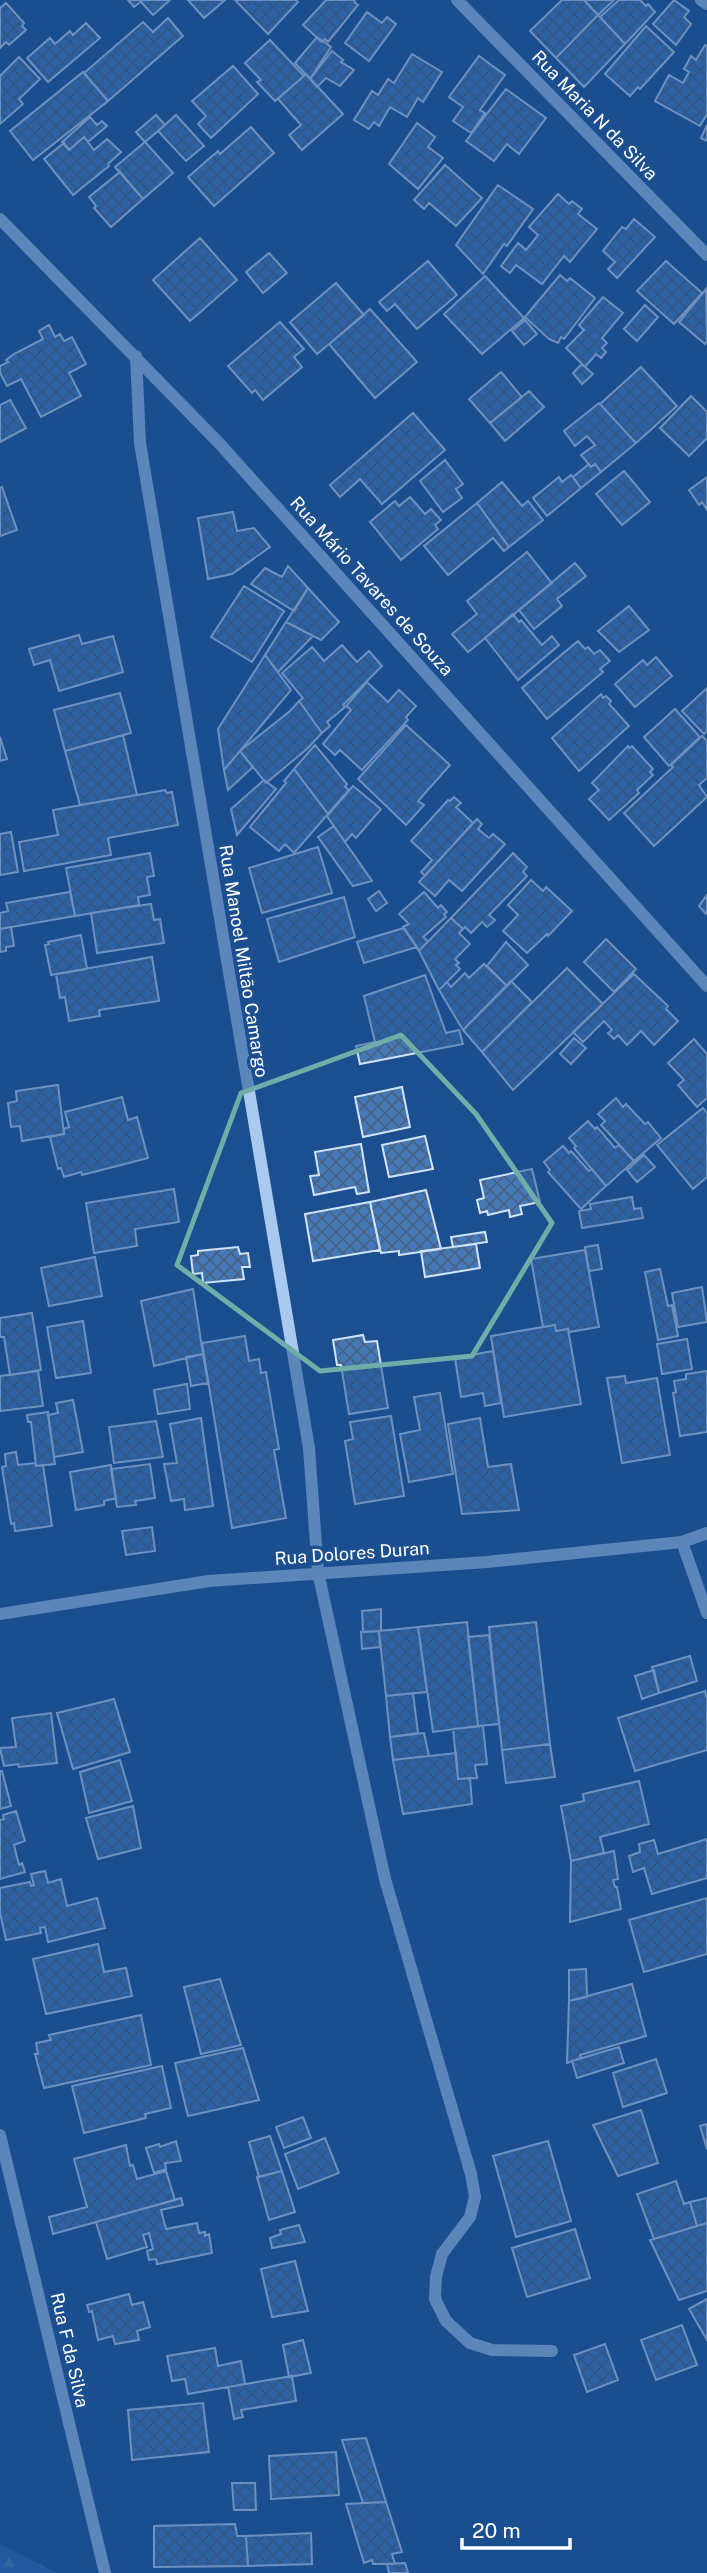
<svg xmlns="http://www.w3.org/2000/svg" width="707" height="2573" viewBox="0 0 707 2573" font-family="'Public Sans',sans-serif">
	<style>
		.forest { fill: url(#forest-firs) }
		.building { fill: url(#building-cross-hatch); stroke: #cfe3fa; stroke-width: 2 }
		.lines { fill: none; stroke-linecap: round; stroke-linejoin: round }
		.minor { stroke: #a9c9ee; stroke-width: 12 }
		.marked { fill: none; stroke: #6fada8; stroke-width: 5; stroke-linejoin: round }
		.labels { text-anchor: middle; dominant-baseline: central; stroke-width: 7; stroke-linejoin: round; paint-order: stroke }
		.street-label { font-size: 18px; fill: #fff; stroke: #1b4f8f }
	</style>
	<defs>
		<pattern id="forest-firs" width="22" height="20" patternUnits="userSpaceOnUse" patternTransform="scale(1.75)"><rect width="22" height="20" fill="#2e69ad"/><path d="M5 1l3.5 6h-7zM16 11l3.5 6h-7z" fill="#4d80b9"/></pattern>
		<pattern id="building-cross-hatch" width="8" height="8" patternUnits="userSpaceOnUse" patternTransform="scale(1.75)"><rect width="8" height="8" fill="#4478b7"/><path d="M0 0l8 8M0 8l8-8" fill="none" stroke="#486282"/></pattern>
	</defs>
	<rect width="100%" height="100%" fill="#1b4f8f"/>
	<path class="forest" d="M0,2544L57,2573H0Z"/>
	<path class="building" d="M128,0H143L134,7Z
		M143,0H170L153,15L141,2Z
		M188,0H225L204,18Z
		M235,0H296L298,2L268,34Z
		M326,0H355L354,2L358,5L328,42L325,39L322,42L303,25Z
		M562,0H584L598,15L556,58L530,31Z
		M584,0H614L598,15Z
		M619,0H640L646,6L648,4L655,12L625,44L600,17Z
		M674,0L689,11L684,17L691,24L676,45L653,24Z
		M6,3L24,23L22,26L26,30L9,45L6,42L0,48V8Z
		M367,12L382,23L387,17L396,24L369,61L345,43Z
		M598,15L625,44L584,87L556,58Z
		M168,18L183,36L108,101L84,73L143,22L153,32Z
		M86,23L100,38L48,82L27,58L50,38L55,44L70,31L73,35Z
		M646,26L674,52L640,89L638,87L630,96L605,74Z
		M317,37L331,47L310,79L295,63Z
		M270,40L304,76L275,101L257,82L261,80L245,63Z
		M705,45L707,46V114L700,126L655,101L669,75L683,83L689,72L684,69L691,56L696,60Z
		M332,51L343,60L341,62L354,70L340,86L326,78L317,87L310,79Z
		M412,54L442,72L423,102L418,98L407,117L390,107L379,126L374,122L369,129L354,120L372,91L378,95L388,79L394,83Z
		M479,56L505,75L480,110L485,113L471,133L453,121L463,107L449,97Z
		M19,57L40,79L19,99L23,104L0,124V76Z
		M233,66L258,94L211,138L198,124L206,116L192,101Z
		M83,72L108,101L33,160L10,131Z
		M306,74L343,114L302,150L289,135L301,125L278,99Z
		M506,89L546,118L519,154L507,144L494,161L466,141Z
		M156,115L165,125L145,142L136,132Z
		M176,115L204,146L186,161L158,131Z
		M90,117L97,125L102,121L107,126L88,142L84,137L69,150L62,142Z
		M417,123L435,137L428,147L443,158L418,189L389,164Z
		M707,125V141L701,138Z
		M251,127L274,153L214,206L188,177L218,151L220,154Z
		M84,137L94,150L107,139L121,152L108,164L109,166L73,195L44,159L64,143L69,150Z
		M145,142L173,173L143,199L115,167Z
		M445,165L482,198L456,226L429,203L424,209L414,200Z
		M120,172L143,199L111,227L94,208L96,206L89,197Z
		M498,185L533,209L507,246L504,244L483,274L456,245Z
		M558,194L569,204L572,201L582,209L578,214L597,229L570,262L564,256L542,284L516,265L510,273L501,266L518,243L526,250L538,235L529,227Z
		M634,219L655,237L617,278L608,269L615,262L603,251L622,227L626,229Z
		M200,238L237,280L190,321L153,280Z
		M269,253L287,273L263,293L246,272Z
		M428,261L457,295L417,329L395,304L387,311L379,302Z
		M666,261L702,293L674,324L637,291Z
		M560,275L567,281L570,278L595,298L564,339L561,337L558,343L549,339L525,317Z
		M485,276L524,318L482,354L444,314Z
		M336,283L364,315L317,354L290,322Z
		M706,289L707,341L705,344L679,322Z
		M603,297L623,313L602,338L607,343L602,348L606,352L601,358L596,354L585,367L566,348L584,330L579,325Z
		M645,305L658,317L637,341L624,329Z
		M370,309L417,362L375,398L329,344Z
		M525,320L537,334L524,345L512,331Z
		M280,322L304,349L294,357L302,367L263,400L255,390L252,393L228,366Z
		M49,325L55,337L60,334L64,341L72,337L86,364L69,373L81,396L41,417L21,379L7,386L0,373V366L8,362L6,360L14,354L43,339L39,331Z
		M582,364L593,374L582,384L573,373Z
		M641,367L677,406L636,443L600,404Z
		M501,372L522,397L490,423L469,399Z
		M529,391L544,407L505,441L490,423Z
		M691,396L707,412V438L689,456L660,428Z
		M10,400L26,428L0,442V405Z
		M599,403L636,443L601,472L595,464L591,467L581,455L595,445L587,436L575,446L564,431Z
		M413,413L445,450L382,504L360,479L340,497L330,485Z
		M445,460L463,484L456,489L462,498L443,512L420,481Z
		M589,464L591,467L595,464L601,472L581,488L573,477Z
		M624,471L650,502L622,525L596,494Z
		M571,475L581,488L547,516L533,498L559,477L562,482Z
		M707,477V510L702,502L699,505L689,490Z
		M502,482L522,506L528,501L543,520L509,547L477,503Z
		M2,487L17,530L0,536V488Z
		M410,497L425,514L431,509L441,520L435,525L438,529L401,560L370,522L395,501L399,506Z
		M477,503L509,547L504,551L493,538L448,575L424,546Z
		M233,512L237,531L254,528L270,547L232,574L208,579L198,518Z
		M527,552L552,583L468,652L452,634L477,614L467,601Z
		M575,563L586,576L557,599L562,606L534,629L519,610Z
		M288,566L308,588L294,611L251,584L265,568L282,577Z
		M244,586L284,611L252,662L211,637Z
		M308,588L339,622L321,640L286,622Z
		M629,606L649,630L619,652L598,631Z
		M513,614L519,622L521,620L542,645L552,636L559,645L518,680L485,638Z
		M286,622L313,636L278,672L265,655Z
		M79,635L82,644L113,636L123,672L59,691L50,660L34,665L29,649Z
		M578,641L585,649L588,647L594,654L600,650L610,661L600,669L603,672L547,719L522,688Z
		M342,645L357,662L369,651L382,666L343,705L345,707L327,722L330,726L322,733L299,701L303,698L282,673L312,647L324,661Z
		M265,655L291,690L224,770L218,729Z
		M656,657L672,676L635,707L615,684L643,660L647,665Z
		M367,682L388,702L399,690L416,706L406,717L408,720L362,770L340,750L335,755L323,744L351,710L346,706Z
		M707,688V731L704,734L682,711Z
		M120,693L131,733L65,751L54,710Z
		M601,694L603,698L606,696L611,701L609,704L629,726L579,771L552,738Z
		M299,701L322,733L307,749L266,783L240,751L290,711Z
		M675,709L700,737L669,766L644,737Z
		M406,725L450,765L418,801L424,805L406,825L358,779Z
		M123,735L137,795L80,805L65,751Z
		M702,736L707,741V778L699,785L707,797L654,846L624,813L673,767L671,765Z
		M0,737L7,759L0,761Z
		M315,745L347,784L345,787L349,790L328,814L294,769Z
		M628,746L629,748L632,746L653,769L650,772L653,775L637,790L639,793L609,820L589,799L599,790L592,783Z
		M240,751L253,767L228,790L224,770Z
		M294,769L328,814L294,853L285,844L279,851L250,827L286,783L284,781Z
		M264,780L276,789L237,835L231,809Z
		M353,786L381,809L356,838L352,834L345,842L327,816Z
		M165,790L167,793L172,792L178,825L108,838L111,855L24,871L19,842L58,835L53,810Z
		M454,797L461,803L456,807L473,823L425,876L421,872L432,860L411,841L448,800L450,801Z
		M477,819L482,824L478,829L489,838L493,834L505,844L462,891L449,880L435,896L419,882Z
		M334,826L345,842L372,881L353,886L318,837Z
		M11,832L18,872L0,875V834Z
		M318,847L332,893L262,913L249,868Z
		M150,853L154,876L147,877L150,895L138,897L139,905L75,916L66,868Z
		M513,853L527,867L523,872L527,876L489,915L495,920L487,927L482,922L471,933L465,927L463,929L451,918Z
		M531,880L543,891L546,887L572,911L548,936L547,934L527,953L503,931L518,915L508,905Z
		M379,891L387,903L376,911L368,899Z
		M70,892L75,916L0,929V913L8,911L6,903Z
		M424,892L438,908L441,905L447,912L444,914L446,917L423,937L428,941L419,951L403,927L409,924L399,914Z
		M707,895V913L706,914L699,906Z
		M344,897L355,937L279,962L267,919Z
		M151,904L154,920L160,919L164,943L97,953L91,913Z
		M451,918L463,929L459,933L470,944L455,959L459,963L456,965L460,969L439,990L419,951Z
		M11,927L14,946L6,947V951L0,952V929Z
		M404,928L417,947L364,963L357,942Z
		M81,935L87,969L51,975L45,945L49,944L48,942Z
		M606,939L636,969L614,992L584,962Z
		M506,942L528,965L507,986L487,966Z
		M152,957L159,1001L99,1010L100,1016L69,1021L65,997L60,998L56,974Z
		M484,964L507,986L463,1030L439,990L447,982L451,987L465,973L469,978Z
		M567,968L603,1004L513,1090L482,1052Z
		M634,974L668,1006L666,1009L678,1021L654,1045L641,1031L627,1045L618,1035L614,1039L608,1033L612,1030L604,1021L583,1042L573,1032Z
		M425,975L446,1033L459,1030L463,1044L360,1064L356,1046L375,1042L364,996Z
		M511,981L532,1002L482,1052L463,1030Z
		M574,1038L586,1048L571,1064L560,1054Z
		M694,1039L707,1054V1098L697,1107L678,1085L684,1080L668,1063Z
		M58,1085L64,1134L22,1141L20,1126L11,1127L8,1103L17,1101L16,1091Z
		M402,1087L410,1127L363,1137L355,1097Z
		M122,1097L128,1120L137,1117L148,1158L82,1175L81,1172L64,1177L61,1168L58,1169L50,1137L64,1134V1129L69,1127L65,1112Z
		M616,1098L623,1107L626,1104L645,1124L648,1122L661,1138L634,1161L601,1125L605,1121L598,1114Z
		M703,1108L707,1113V1177L693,1189L657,1145Z
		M588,1121L595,1129L597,1127L615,1148L619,1145L634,1161L606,1186L574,1148L576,1146L569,1138Z
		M425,1136L433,1169L389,1177L382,1145Z
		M361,1144L369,1192L357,1194L355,1187L314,1195L310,1176L319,1175L315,1152Z
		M563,1146L569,1153L571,1151L589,1171L592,1169L606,1186L581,1209L548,1172L550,1170L544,1162Z
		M644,1155L655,1167L637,1182L627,1170Z
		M532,1169L540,1202L520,1206L522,1214L510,1217L509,1210L488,1215L487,1211L480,1213L477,1200L484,1198L480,1180Z
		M174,1189L179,1222L135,1229L137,1246L94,1253L86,1203Z
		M426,1190L441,1249L399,1255V1251L381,1253L370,1202Z
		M632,1197L634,1209L641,1208L643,1218L582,1228L579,1211L591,1209L590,1204Z
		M370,1202L380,1250L313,1261L305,1214Z
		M485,1232L487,1242L453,1247L451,1237Z
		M476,1244L480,1268L425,1277L421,1251Z
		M598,1245L602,1269L589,1271L585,1247Z
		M238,1247L240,1254L248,1253L250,1267H242L244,1279L203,1283L202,1273L193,1274L191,1256L198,1255V1251Z
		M585,1250L599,1327L569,1332L568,1329L556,1331L555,1325L543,1327L531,1259Z
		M95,1257L102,1296L49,1306L41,1268Z
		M660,1269L668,1306L672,1305L678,1336L658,1340L645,1272Z
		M702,1287L707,1322L678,1327L672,1293Z
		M193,1289L203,1354L154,1366L141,1301Z
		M32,1313L41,1370L10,1375L4,1337H0V1318Z
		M83,1321L91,1373L56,1378L47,1327Z
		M555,1325L556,1331L568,1329L581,1404L504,1417L491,1336Z
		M363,1335L365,1342L377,1341L388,1408L349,1414L341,1365H337L333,1340Z
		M245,1336L249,1361L259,1359L261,1373L266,1372L279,1449L274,1450L286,1518L232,1528L202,1343Z
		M687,1339L692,1369L662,1374L657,1344Z
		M493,1351L501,1403L485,1406L483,1393L461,1397L455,1358Z
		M203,1354L208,1383L191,1386L186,1357Z
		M38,1371L43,1406L0,1411V1376Z
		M707,1371V1432L680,1436L673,1393L676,1392L674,1381L686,1379V1374Z
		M625,1376L626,1383L657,1378L670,1455L622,1463L607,1378Z
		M187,1384L190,1409L158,1414L154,1390Z
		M440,1393L453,1474L409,1482L400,1434L420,1430L414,1397Z
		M73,1400L83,1452L54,1457L48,1415L58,1413L56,1403Z
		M48,1412L55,1464L36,1466L31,1422H28L27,1415Z
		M391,1416L404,1496L355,1504L345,1441L353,1439L350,1422Z
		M201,1418L213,1506L185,1510L184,1499L171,1501L164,1464L177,1463L170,1424Z
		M480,1418L488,1467L511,1464L519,1510L462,1514L448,1424Z
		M156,1421L163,1457L114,1463L109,1427Z
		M16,1452L18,1465L35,1463L36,1466L43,1465L52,1526L15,1531L14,1523L11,1524L2,1467L6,1466L5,1454Z
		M150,1464L155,1498L135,1501L136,1505L117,1507L111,1469Z
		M111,1465L116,1498L104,1501V1505L76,1510L70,1472Z
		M152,1527L155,1551L126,1555L122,1531Z
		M381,1609V1631L363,1632L362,1611Z
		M467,1622L478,1726L433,1732L418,1627Z
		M536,1622L550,1744L502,1750L489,1627Z
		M418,1627L427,1692L386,1696L379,1631Z
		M379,1631L380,1647L362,1649L361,1632Z
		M489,1635L499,1724L478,1726L468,1637Z
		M690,1656L697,1681L659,1693L652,1667Z
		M654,1670L659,1693L642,1699L635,1676Z
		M705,1691L707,1699V1750L635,1771L618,1718Z
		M413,1693L418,1733L390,1737L386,1696Z
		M114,1699L130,1752L73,1769L57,1713Z
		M51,1713L57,1763L19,1767L18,1764L4,1766L0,1748L16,1747L12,1718Z
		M483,1726L487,1764L475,1765L477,1778L458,1779L453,1729Z
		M424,1733L429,1756L393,1760L390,1737Z
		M550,1744L555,1777L506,1783L502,1750Z
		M456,1753L458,1779L470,1778L472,1804L403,1814L393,1760Z
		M120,1760L132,1801L89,1813L80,1772Z
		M0,1771H2L11,1806L0,1809Z
		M639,1781L649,1824L600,1837L604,1853L571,1861L561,1806L584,1801L583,1794Z
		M133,1806L141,1848L98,1859L86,1818Z
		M16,1811L25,1841L14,1845L19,1865L22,1863L25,1872L0,1879V1820L4,1819L3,1815Z
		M707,1839V1878L652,1894L644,1868L633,1872L629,1856L640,1852L639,1844L654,1840L658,1854Z
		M614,1851L618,1879L613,1880L615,1887H617L621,1909L570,1922L571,1861Z
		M45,1871L48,1883L61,1879L67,1906L97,1898L105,1928L48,1942L45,1927L40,1928L41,1933L6,1940L0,1913V1888L30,1882L31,1886L34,1885L31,1874Z
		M707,1898V1954L644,1972L629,1920Z
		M98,1944L104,1972L126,1968L132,1996L46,2014L33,1959Z
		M586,1969L587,1997L569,2001V1970Z
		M220,1979L241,2045L201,2054L184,1987Z
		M632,1984L646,2036L580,2055L581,2058L567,2063L569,2001Z
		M141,2015L151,2065L44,2088L35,2054H38L36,2043L51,2040L49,2035Z
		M619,2047L624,2063L577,2078L572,2061Z
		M243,2048L259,2100L188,2116L175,2063Z
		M656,2059L667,2093L623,2107L613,2073Z
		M162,2066L171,2108L145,2114L146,2118L84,2133L72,2086Z
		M641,2110L658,2163L618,2176L593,2125Z
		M303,2117L311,2138L284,2148L276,2127Z
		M707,2124V2149L700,2126Z
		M270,2136L282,2171L259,2177L249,2142Z
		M325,2138L339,2173L298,2189L285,2154Z
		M176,2141L181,2161L165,2163L166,2169L154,2173L146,2148L159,2144L160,2147Z
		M548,2141L571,2221L516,2237L493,2156Z
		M126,2145L130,2166L133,2165L137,2179L166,2171L175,2200L53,2234L49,2217L87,2207L74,2159Z
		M282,2171L295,2212L269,2220L257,2177Z
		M676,2181L684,2204L690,2202L697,2226L654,2239L637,2194Z
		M181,2198L183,2205L161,2210L166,2229L197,2223L199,2233L205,2232V2236L209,2234L212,2253L157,2264L156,2259L149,2260L147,2251L153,2249L149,2233L143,2235L147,2247L107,2259L96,2222Z
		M707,2198V2223L697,2226L690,2202Z
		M707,2223V2291L679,2300L650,2240Z
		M299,2225L305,2242L272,2248L270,2238L281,2234L280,2230Z
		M575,2229L590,2278L527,2297L512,2248Z
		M295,2261L308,2311L272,2317L261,2269Z
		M129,2294L132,2305L143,2302L150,2327L137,2331L139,2340L115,2344L113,2336L98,2340L92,2311L89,2312L87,2305Z
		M707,2299V2340L689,2309Z
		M682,2325L697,2365L656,2380L641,2340Z
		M303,2340L311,2373L289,2377L283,2345Z
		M605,2344L618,2380L587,2392L574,2355Z
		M215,2348L218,2366L241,2361L245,2384L188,2394L185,2379L172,2381L167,2356Z
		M292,2376L296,2401L241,2410L243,2417L234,2419L228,2387Z
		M203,2403L209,2452L132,2460L128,2410Z
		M366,2438L386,2502L363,2503L342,2440Z
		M336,2452L339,2495L271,2499L269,2456Z
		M232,2483H255L256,2510H234Z
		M386,2502L402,2552L392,2554L395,2564H373L372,2560L364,2563L346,2504Z
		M235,2524L237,2536H246L248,2566L154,2567V2526Z
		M311,2533L312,2564L248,2566L246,2536Z
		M405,2563L408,2573H389L387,2564Z"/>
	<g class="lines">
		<path class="minor" d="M457,0L707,255
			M701,0L707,4
			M0,219L219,443L707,986
			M136,356L140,443L309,1448L318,1572L385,1879L471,2174L475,2197L470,2217L442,2254L436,2277L435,2299L446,2321L470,2343L492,2350L552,2351
			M682,1542L707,1613
			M0,1614L209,1581L487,1562L682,1542L707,1533
			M0,2135L105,2573"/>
	</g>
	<path d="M0 0H707V2573H0ZM401,1035L476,1114L552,1223L472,1356L320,1371L177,1265L241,1093Z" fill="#1b4f8f" fill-opacity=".55" fill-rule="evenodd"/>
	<path class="marked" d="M401,1035L476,1114L552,1223L472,1356L320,1371L177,1265L241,1093Z"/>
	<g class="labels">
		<g class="street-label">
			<text transform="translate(595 115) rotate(46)">Rua Maria N da Silva</text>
			<text transform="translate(372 586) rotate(48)">Rua Mário Tavares de Souza</text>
			<text transform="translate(244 961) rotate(81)">Rua Manoel Miltão Camargo</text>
			<text transform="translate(352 1553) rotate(-4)">Rua Dolores Duran</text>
			<text transform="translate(70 2350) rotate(77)">Rua F da Silva</text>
		</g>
	</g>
	<path d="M462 2538v10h108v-10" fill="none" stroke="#ffffff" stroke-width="3.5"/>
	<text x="472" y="2538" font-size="21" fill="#ffffff" stroke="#1b4f8f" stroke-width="5" paint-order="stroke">20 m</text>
</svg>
